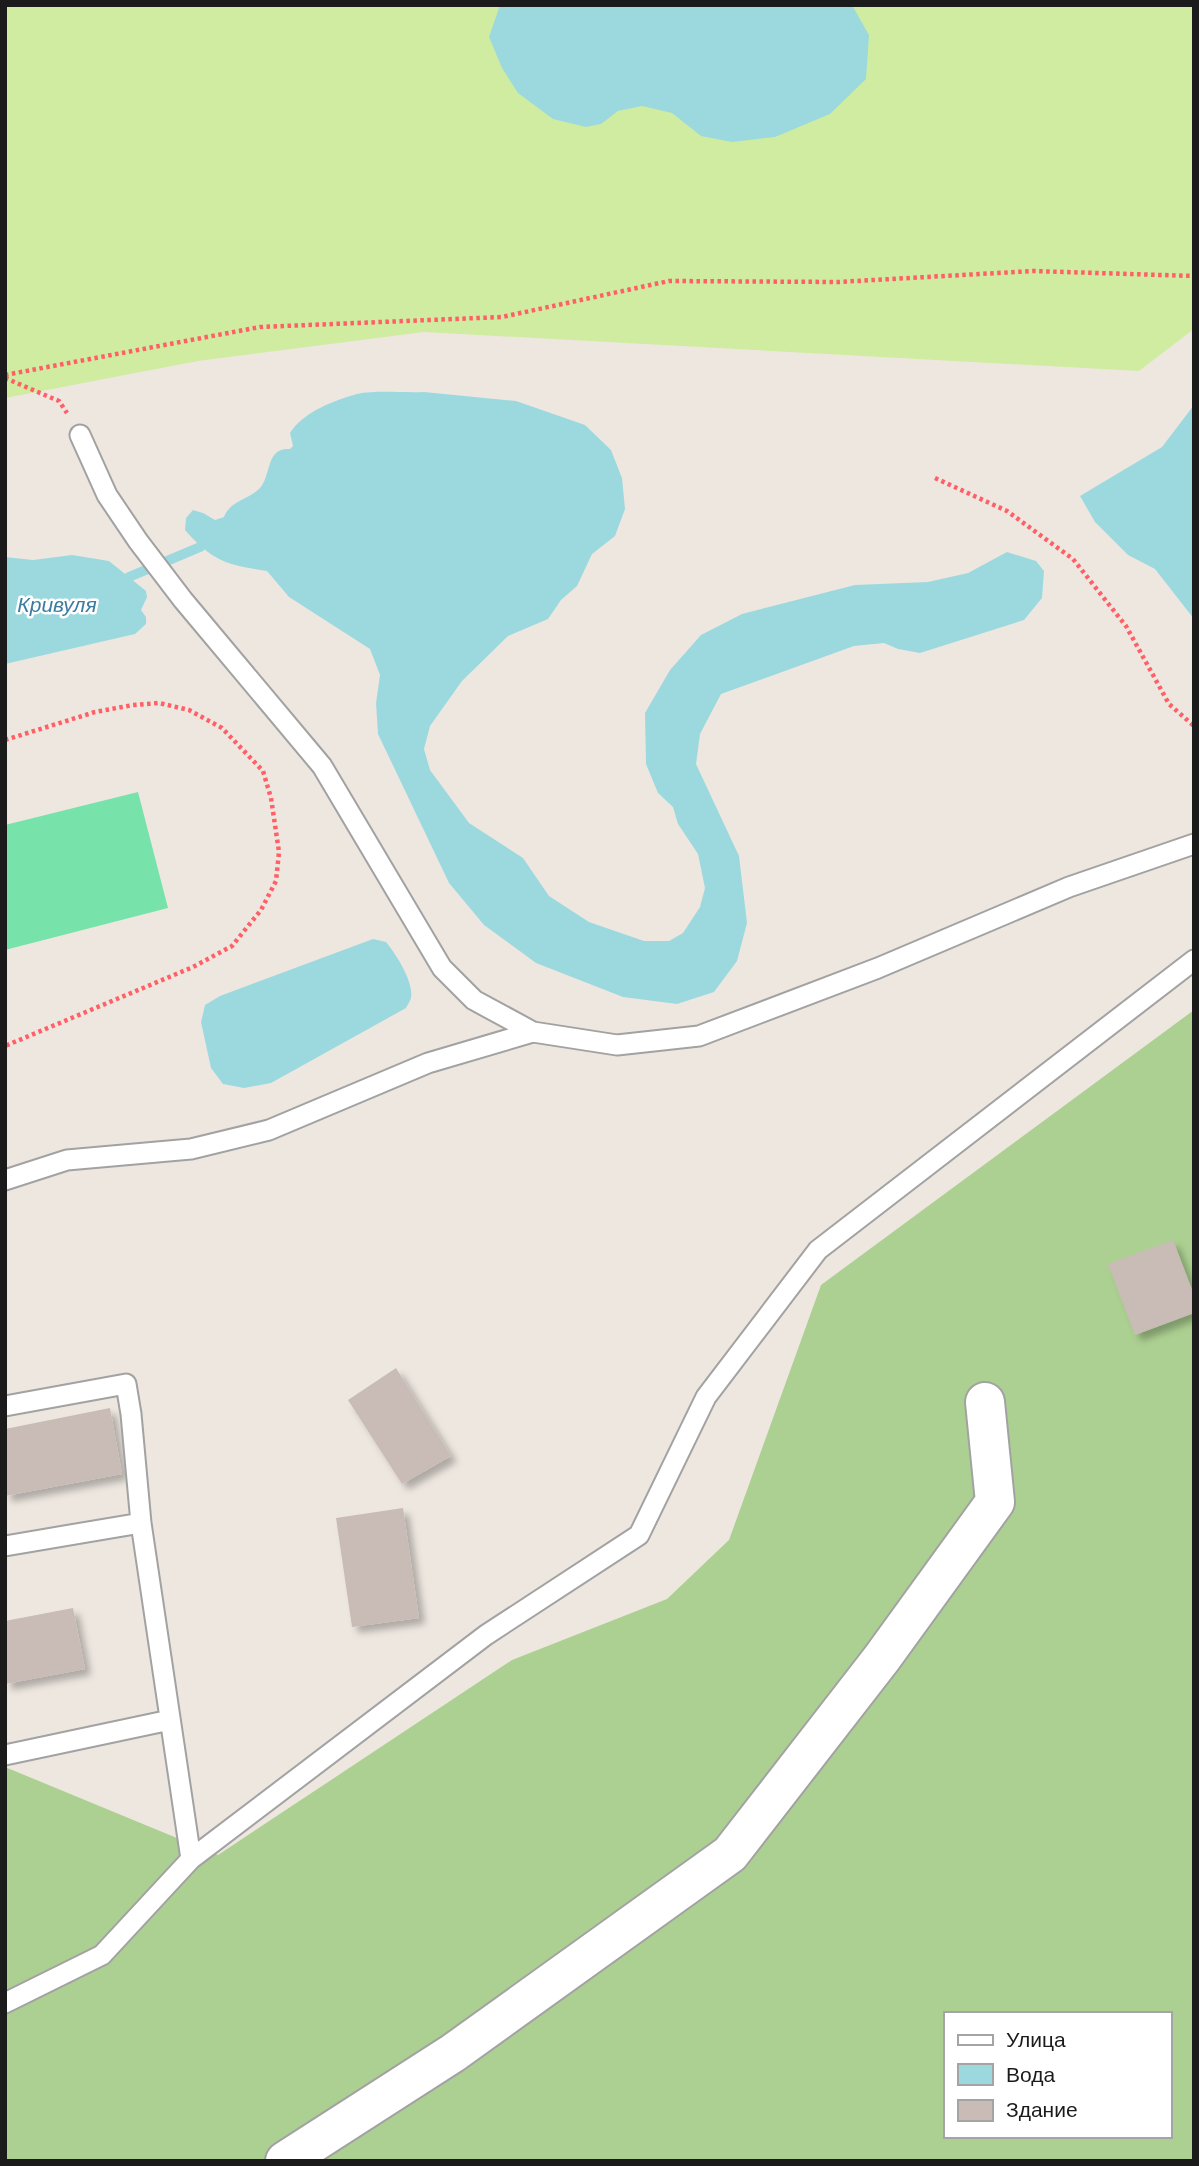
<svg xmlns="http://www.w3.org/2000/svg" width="1199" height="2166" viewBox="0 0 1199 2166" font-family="Helvetica,sans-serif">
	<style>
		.grass { fill: #d0eca1 }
		.forest { fill: #acd091; fill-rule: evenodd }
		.pitch { fill: #77e3ab }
		.water { fill: #9cd9df }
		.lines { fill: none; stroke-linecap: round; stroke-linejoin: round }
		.stream { stroke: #9cd9df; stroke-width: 10 }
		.building { fill: #c9bcb6; filter: url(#shadow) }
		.service-casing { stroke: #a2a2a2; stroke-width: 23 }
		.minor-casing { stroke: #a2a2a2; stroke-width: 42 }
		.path { stroke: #ff5f65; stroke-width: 4.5; stroke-dasharray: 3.5 3.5; stroke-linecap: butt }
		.service { stroke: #fff; stroke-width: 19 }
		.minor { stroke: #fff; stroke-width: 38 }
		.labels { text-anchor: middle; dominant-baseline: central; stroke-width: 5; stroke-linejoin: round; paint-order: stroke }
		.water-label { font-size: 21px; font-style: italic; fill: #3d7ca0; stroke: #fff }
	</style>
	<defs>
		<filter id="shadow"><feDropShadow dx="6" dy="6" stdDeviation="3.5" flood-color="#0004"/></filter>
	</defs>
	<rect width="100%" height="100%" fill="#eee7e0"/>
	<path class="grass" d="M5,5H1194V329L1139,371L424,332L198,361L5,398Z"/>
	<path class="forest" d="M1194,1010V2161H5V1767L218,1855L512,1660L667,1599L729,1540L821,1285ZM945,2014H1169V2136H945Z"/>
	<path class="pitch" d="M138,792L168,908L5,950V825Z"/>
	<path class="water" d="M500,5H852L869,35L866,79L830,114L775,137L732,142L701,136L672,113L642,106L618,111L601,124L586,127L553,119L518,93L502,68L489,37Z
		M424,392L516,401L585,425L611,450L622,478L625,509L615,536L592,554L577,586L561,600L548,619L508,636L462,681L430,726L424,749L430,770L469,823L523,858L549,896L589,922L644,941H669L683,933L700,907L705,888L698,854L678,824L673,807L658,793L646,764L645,713L670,670L701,635L742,614L855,585L928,582L968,573L1007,552L1036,561L1044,571L1042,598L1024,620L920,653L898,649L884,643L854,646L721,694L700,734L696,764L739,856L747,923L737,961L714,992L677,1004L623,997L536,963L484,925L449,883L378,734L376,703L380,675L370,649L289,597L267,571C228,565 213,562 185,530L186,518L193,510L203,513L215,520L224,517C230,501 247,500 259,489C272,476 265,447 290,449L293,446L290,433C303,412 335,400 357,394C376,390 404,393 424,392Z
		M1194,405V619L1155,569L1128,555L1095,522L1080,496L1162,447Z
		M72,555L109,561L146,591L147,597L141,610L146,617V624L135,634L5,664V557L33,560Z
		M373,939L386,942C396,954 414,982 411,998C410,1002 407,1005 406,1008L271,1083L244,1088L223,1084L211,1068L201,1022L205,1005L220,996Z"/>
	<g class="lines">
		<path class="stream" d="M129,577L200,547"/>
	</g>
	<path class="building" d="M1173,1240L1194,1295V1313L1135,1335L1108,1264Z
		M396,1368L451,1456L402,1484L348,1400Z
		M110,1408L122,1474L5,1496V1429Z
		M403,1508L419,1618L352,1627L336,1518Z
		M73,1608L85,1669L5,1684V1621Z"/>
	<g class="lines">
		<defs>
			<path id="service" d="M80,435L107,495L138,541L183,600L322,766L442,968L474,1000L533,1032
				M5,1180L67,1160L191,1149L269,1130L428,1063L533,1032L617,1045L699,1036L878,968L1069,887L1194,844
				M5,1406L126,1384L131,1414L141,1523L191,1859L486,1635L639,1535L706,1397L818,1250L1194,960
				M5,1546L141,1523
				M5,1755L170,1720
				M5,2003L102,1955L191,1859"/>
			<path id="minor" d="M285,2161L453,2053L730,1854L882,1658L995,1502L985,1402"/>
		</defs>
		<use href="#service" class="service-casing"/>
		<use href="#minor" class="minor-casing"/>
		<path class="path" d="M5,375L260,327L502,317L669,281L838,282L1033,271L1194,276
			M5,378L59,401L67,413
			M935,478L1007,511L1073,559L1126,626L1169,704L1194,726
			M5,740L95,712L133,705L159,703L189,710L222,728L263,771L271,798L279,852L276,881L261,910L232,946L193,967L5,1046"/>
		<use href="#service" class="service"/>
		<use href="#minor" class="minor"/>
	</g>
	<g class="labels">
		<g class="water-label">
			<text x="57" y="604">Кривуля</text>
		</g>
	</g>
	<rect width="1199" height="2166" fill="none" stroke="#1b1b1b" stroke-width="14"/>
	<rect x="944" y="2012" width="228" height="126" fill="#ffffff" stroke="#a4a4a4" stroke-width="2"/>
	<rect x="958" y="2035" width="35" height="10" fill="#ffffff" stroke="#a4a4a4" stroke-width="2"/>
	<text x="1006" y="2047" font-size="21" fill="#1b1b1b">Улица</text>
	<rect x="958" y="2064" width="35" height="21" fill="#9cd9df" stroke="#a4a4a4" stroke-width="2"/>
	<text x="1006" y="2082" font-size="21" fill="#1b1b1b">Вода</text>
	<rect x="958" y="2100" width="35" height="21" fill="#c9bcb6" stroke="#a4a4a4" stroke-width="2"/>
	<text x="1006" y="2117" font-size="21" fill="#1b1b1b">Здание</text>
</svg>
